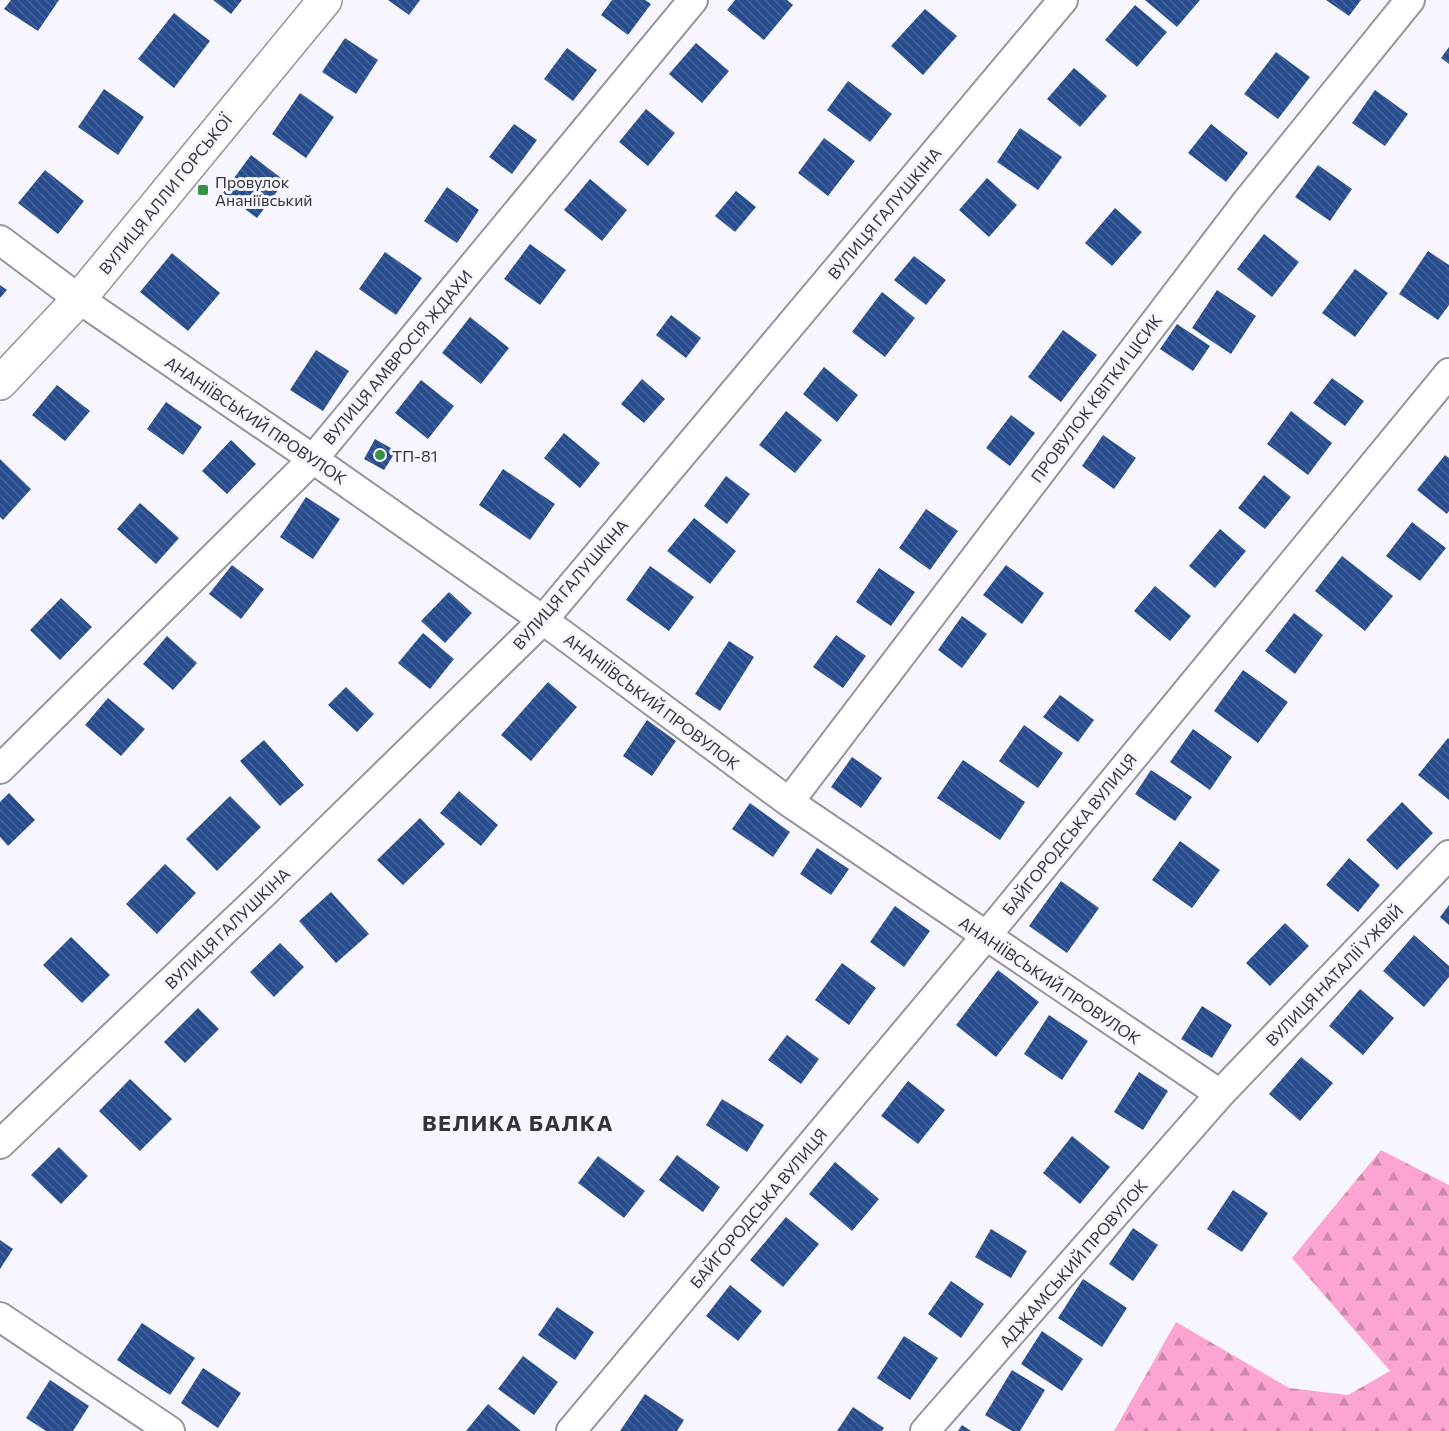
<svg xmlns="http://www.w3.org/2000/svg" width="1449" height="1431" viewBox="0 0 1449 1431" font-family="Commissioner,sans-serif">
	<style>
		.forest { fill: url(#forest-firs) }
		.building { fill: url(#building-back-hatch) }
		.lines { fill: none; stroke-linecap: round; stroke-linejoin: round }
		.minor-casing { stroke: #96959e; stroke-width: 32 }
		.tertiary-casing { stroke: #96959e; stroke-width: 36 }
		.minor { stroke: #fff; stroke-width: 28 }
		.tertiary { stroke: #fff; stroke-width: 33 }
		.poi-dot { fill: #359244; stroke: #f7f6fe; stroke-width: 2 }
		.labels { text-anchor: middle; dominant-baseline: central; stroke-width: 6; stroke-linejoin: round; paint-order: stroke }
		.poi-label { font-size: 16px; fill: #343438; stroke: #f7f6fe; text-anchor: start }
		.street-label { font-size: 16px; fill: #343438; stroke: #f7f6fe }
		.district-label { font-size: 22px; font-weight: bold; letter-spacing: 1.5px; fill: #343438; stroke: #f7f6fe }
	</style>
	<defs>
		<pattern id="forest-firs" width="22" height="20" patternUnits="userSpaceOnUse" patternTransform="scale(1.5)"><rect width="22" height="20" fill="#fca5d3"/><path d="M5 1l3.5 6h-7zM16 11l3.5 6h-7z" fill="#cd87ac"/></pattern>
		<pattern id="building-back-hatch" width="6" height="6" patternUnits="userSpaceOnUse" patternTransform="scale(1.5)"><rect width="6" height="6" fill="#274d8f"/><path d="M-1 5l2 2M0 0l6 6M5-1l2 2" fill="none" stroke="#466499"/></pattern>
	</defs>
	<rect width="100%" height="100%" fill="#f7f6fe"/>
	<path class="forest" d="M1381,1150L1449,1185V1431H1114L1176,1322L1289,1388L1348,1395L1390,1371L1292,1258Z"/>
	<path class="building" d="M11,0H59L38,31L4,9Z
		M213,0H242L231,14Z
		M388,0H420L409,15Z
		M612,0H645L651,4L628,35L601,15Z
		M735,0H787L793,5L764,40L727,10Z
		M1145,0H1200L1177,27Z
		M1326,0H1361L1349,16Z
		M1135,5L1167,32L1137,67L1105,40Z
		M925,9L957,36L923,75L891,46Z
		M174,13L210,41L174,88L138,59Z
		M345,38L378,60L356,94L322,72Z
		M696,43L729,71L702,103L669,74Z
		M1449,47V64L1441,58Z
		M567,48L597,70L573,101L544,79Z
		M1276,52L1310,77L1278,119L1244,94Z
		M1074,68L1107,96L1080,127L1047,99Z
		M848,81L892,114L870,142L827,110Z
		M104,89L144,117L118,155L78,127Z
		M1375,90L1408,114L1385,146L1352,123Z
		M300,93L334,117L306,158L272,134Z
		M646,109L675,133L648,166L619,142Z
		M514,124L537,140L512,174L489,157Z
		M1211,124L1248,153L1226,182L1188,153Z
		M1020,128L1062,157L1038,190L997,162Z
		M824,138L855,161L828,196L798,173Z
		M251,155L285,181L257,218L223,193Z
		M1318,165L1352,189L1330,221L1295,197Z
		M45,170L84,201L58,234L18,203Z
		M987,178L1017,205L989,237L959,210Z
		M590,179L627,210L602,241L564,210Z
		M447,187L479,210L457,243L424,221Z
		M736,191L756,207L735,232L715,216Z
		M1115,208L1142,232L1112,266L1085,243Z
		M1264,234L1299,262L1272,297L1237,269Z
		M530,244L566,270L540,305L504,279Z
		M1428,251L1449,265V305L1438,320L1399,294Z
		M385,252L422,278L396,315L359,289Z
		M172,253L220,293L188,331L140,292Z
		M914,256L946,280L926,305L894,280Z
		M1355,269L1388,293L1355,337L1322,313Z
		M0,285L7,290L0,298Z
		M1217,290L1256,316L1231,354L1192,328Z
		M882,292L915,318L885,357L852,332Z
		M671,315L701,338L686,358L656,335Z
		M470,317L509,348L481,384L442,353Z
		M1177,324L1210,346L1193,371L1160,349Z
		M1063,330L1097,355L1061,402L1028,377Z
		M316,350L349,371L323,411L290,390Z
		M824,367L858,395L837,422L803,394Z
		M1332,378L1364,401L1345,426L1313,403Z
		M642,379L665,399L644,423L621,404Z
		M421,380L454,406L428,439L395,413Z
		M57,385L90,411L65,441L32,415Z
		M166,402L202,427L183,455L147,429Z
		M786,411L822,440L795,473L759,445Z
		M1291,411L1332,443L1308,475L1267,444Z
		M1011,415L1035,433L1010,466L986,448Z
		M564,433L600,463L580,488L544,458Z
		M1103,435L1136,458L1114,489L1082,466Z
		M375,439L396,451L384,470L364,459Z
		M231,440L256,464L227,494L202,471Z
		M1445,455L1449,458V511L1447,514L1417,490Z
		M0,459L31,489L3,520L0,517Z
		M503,469L555,504L530,540L479,505Z
		M1264,475L1291,497L1265,529L1238,508Z
		M726,476L750,494L727,524L704,506Z
		M306,497L340,519L313,559L280,537Z
		M140,503L179,538L156,564L117,529Z
		M926,509L958,531L930,570L899,548Z
		M694,518L736,551L710,584L667,551Z
		M1412,522L1446,548L1420,581L1386,556Z
		M1220,529L1246,551L1215,588L1189,566Z
		M1342,556L1393,596L1365,631L1315,591Z
		M232,565L264,589L241,619L209,594Z
		M1006,565L1044,593L1022,624L983,595Z
		M650,566L694,597L669,631L626,600Z
		M879,568L915,592L891,626L856,602Z
		M1155,586L1191,616L1170,641L1134,611Z
		M449,592L472,613L445,643L421,621Z
		M61,598L92,627L60,660L30,630Z
		M1294,613L1323,635L1295,674L1265,651Z
		M962,616L987,634L962,668L938,650Z
		M423,633L454,659L430,689L398,663Z
		M836,635L866,656L843,688L813,667Z
		M167,636L197,663L173,690L143,664Z
		M729,641L754,657L720,711L695,694Z
		M1243,670L1288,702L1258,743L1214,711Z
		M548,682L577,707L531,761L501,735Z
		M346,687L374,714L357,732L328,705Z
		M1060,695L1094,720L1078,742L1043,717Z
		M108,698L145,729L121,756L85,725Z
		M647,720L676,741L652,776L623,756Z
		M1024,725L1063,753L1038,788L999,761Z
		M1193,729L1232,757L1210,790L1170,762Z
		M1448,738L1449,739V800L1418,775Z
		M264,740L304,785L280,806L240,761Z
		M852,757L882,778L861,808L831,787Z
		M963,760L1025,802L1000,840L937,798Z
		M1151,770L1192,797L1175,821L1135,794Z
		M459,791L498,825L481,846L440,813Z
		M9,793L35,820L8,846L0,837V802Z
		M230,796L261,827L217,871L186,839Z
		M1402,802L1433,833L1397,870L1366,840Z
		M750,803L790,832L773,857L732,829Z
		M420,818L445,844L403,885L377,860Z
		M1180,841L1220,870L1192,908L1152,880Z
		M817,848L849,869L831,895L800,874Z
		M1349,858L1380,885L1358,912L1326,885Z
		M165,864L196,893L157,934L126,904Z
		M1061,881L1099,908L1067,953L1029,926Z
		M331,892L369,934L336,963L299,921Z
		M1449,905V925L1440,917Z
		M895,906L930,931L904,967L870,942Z
		M1285,923L1309,946L1270,986L1246,963Z
		M1414,935L1449,966V977L1424,1007L1383,971Z
		M71,937L110,975L82,1003L43,965Z
		M280,943L304,967L274,997L250,972Z
		M842,963L876,988L849,1025L815,1000Z
		M998,970L1039,1002L996,1057L956,1025Z
		M1360,989L1394,1018L1363,1055L1329,1026Z
		M1202,1006L1232,1025L1212,1058L1181,1039Z
		M198,1008L219,1029L185,1063L164,1042Z
		M1049,1015L1088,1041L1062,1080L1024,1054Z
		M787,1035L819,1059L801,1084L768,1060Z
		M1301,1057L1333,1083L1300,1121L1269,1094Z
		M1139,1072L1168,1091L1143,1130L1114,1112Z
		M130,1079L172,1119L140,1151L99,1111Z
		M908,1081L945,1110L918,1144L881,1116Z
		M722,1099L764,1125L747,1152L706,1125Z
		M1072,1136L1110,1167L1080,1204L1043,1173Z
		M59,1147L88,1176L61,1204L31,1175Z
		M677,1155L720,1187L703,1212L659,1180Z
		M598,1156L645,1191L624,1218L578,1183Z
		M835,1162L879,1199L852,1231L809,1194Z
		M1233,1190L1268,1213L1242,1252L1207,1229Z
		M786,1217L819,1244L783,1287L750,1260Z
		M1133,1228L1158,1245L1133,1281L1109,1264Z
		M991,1229L1027,1251L1011,1278L975,1257Z
		M0,1240L13,1249L0,1269Z
		M1083,1279L1127,1308L1102,1347L1058,1318Z
		M951,1281L984,1304L961,1338L928,1314Z
		M730,1285L762,1311L738,1341L706,1316Z
		M557,1307L594,1332L575,1360L538,1335Z
		M142,1323L195,1358L170,1395L117,1360Z
		M1042,1331L1083,1359L1062,1391L1021,1364Z
		M904,1336L938,1358L910,1400L877,1378Z
		M523,1356L558,1382L534,1415L498,1389Z
		M203,1368L241,1393L218,1428L181,1403Z
		M1012,1370L1045,1390L1020,1431H1012L985,1415Z
		M50,1380L89,1406L73,1431H46L26,1418Z
		M645,1394L684,1420L677,1431H620Z
		M488,1404L521,1431H466Z
		M853,1407L884,1428L882,1431H837Z
		M962,1425L971,1431H958Z"/>
	<g class="lines">
		<defs>
			<path id="minor" d="M0,240L79,299L313,459L543,620L789,802L1220,1094
				M0,769L313,459L693,0
				M789,802L1248,200L1410,0
				M0,1144L266,891L543,620L1063,0
				M0,1317L170,1431
				M571,1431L986,936L1449,373
				M925,1431L1220,1094L1449,855"/>
			<path id="tertiary" d="M0,383L79,299L325,0"/>
		</defs>
		<use href="#minor" class="minor-casing"/>
		<use href="#tertiary" class="tertiary-casing"/>
		<use href="#minor" class="minor"/>
		<use href="#tertiary" class="tertiary"/>
	</g>
	<g class="poi-dot">
		<rect x="197" y="184" width="12" height="12" rx="3"/>
		<circle cx="380" cy="455" r="6"/>
	</g>
	<g class="labels">
		<g class="poi-label">
			<text x="215" y="181">Провулок<tspan x="215" dy="18">Ананіївський</tspan></text>
			<text x="392" y="455">ТП-81</text>
		</g>
		<g class="street-label">
			<text transform="translate(165 194) rotate(-51)">ВУЛИЦЯ АЛЛИ ГОРСЬКОЇ</text>
			<text transform="translate(884 213) rotate(-50)">ВУЛИЦЯ ГАЛУШКІНА</text>
			<text transform="translate(397 357) rotate(-50)">ВУЛИЦЯ АМВРОСІЯ ЖДАХИ</text>
			<text transform="translate(1096 398) rotate(-53)">ПРОВУЛОК КВІТКИ ЦІСИК</text>
			<text transform="translate(256 420) rotate(34)">АНАНІЇВСЬКИЙ ПРОВУЛОК</text>
			<text transform="translate(570 584) rotate(-49)">ВУЛИЦЯ ГАЛУШКІНА</text>
			<text transform="translate(652 701) rotate(37)">АНАНІЇВСЬКИЙ ПРОВУЛОК</text>
			<text transform="translate(1069 834) rotate(-51)">БАЙГОРОДСЬКА ВУЛИЦЯ</text>
			<text transform="translate(227 928) rotate(-44)">ВУЛИЦЯ ГАЛУШКІНА</text>
			<text transform="translate(1334 975) rotate(-46)">ВУЛИЦЯ НАТАЛІЇ УЖВІЙ</text>
			<text transform="translate(1050 980) rotate(34)">АНАНІЇВСЬКИЙ ПРОВУЛОК</text>
			<text transform="translate(758 1208) rotate(-50)">БАЙГОРОДСЬКА ВУЛИЦЯ</text>
			<text transform="translate(1073 1263) rotate(-49)">АДЖАМСЬКИЙ ПРОВУЛОК</text>
		</g>
		<g class="district-label">
			<text x="518" y="1122">ВЕЛИКА БАЛКА</text>
		</g>
	</g>
</svg>
